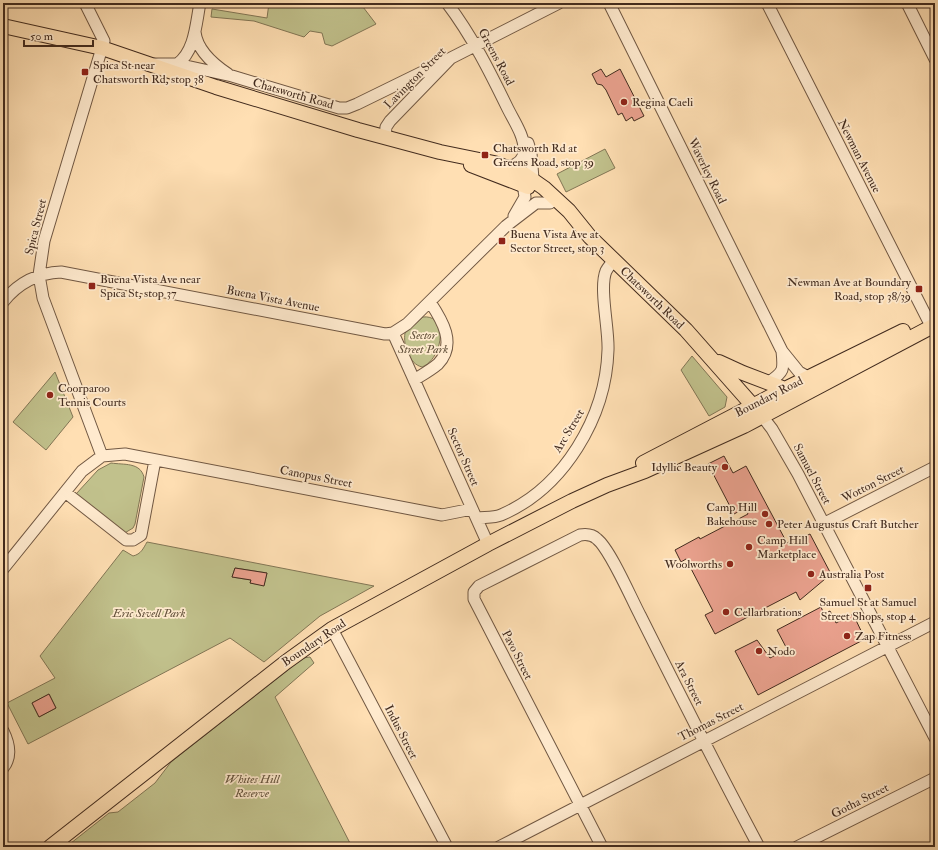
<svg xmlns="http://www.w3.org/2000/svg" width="938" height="850" viewBox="0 0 938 850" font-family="'IM FELL Double Pica',serif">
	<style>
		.green { fill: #c1c18c; stroke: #827655; fill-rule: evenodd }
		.building { fill: #eba28f; stroke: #422b1e }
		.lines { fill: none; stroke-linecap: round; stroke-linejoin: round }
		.minor-casing { stroke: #715843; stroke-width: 13 }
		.major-casing { stroke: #422b1e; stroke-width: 16 }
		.minor { stroke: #ffeace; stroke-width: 11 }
		.major { stroke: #ffdfb3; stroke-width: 14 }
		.poi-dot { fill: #8f2418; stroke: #ffeace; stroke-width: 1.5 }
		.labels { text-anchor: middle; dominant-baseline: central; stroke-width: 3.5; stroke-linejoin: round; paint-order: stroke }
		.street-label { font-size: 12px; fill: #422b1e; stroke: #ffeace }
		.poi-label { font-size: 12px; fill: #422b1e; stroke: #ffeace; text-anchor: start }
		.park-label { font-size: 12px; font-style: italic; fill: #62503a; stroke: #ffeace }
	</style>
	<rect width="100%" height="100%" fill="#ffdfb3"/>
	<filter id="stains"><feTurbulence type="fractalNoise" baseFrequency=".005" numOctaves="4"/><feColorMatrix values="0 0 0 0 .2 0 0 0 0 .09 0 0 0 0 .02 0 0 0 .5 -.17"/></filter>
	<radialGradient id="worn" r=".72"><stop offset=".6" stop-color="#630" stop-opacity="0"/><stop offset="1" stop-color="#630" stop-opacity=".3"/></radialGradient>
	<path class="green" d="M269,3H360L376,24L332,46L325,44L322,33L310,31L304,37L254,21L211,17L212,9L267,18Z
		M605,149L615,168L566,192L557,174Z
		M423,317C449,314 443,359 422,367C409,364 403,345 405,333Z
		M692,356L727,397L725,407L709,416L681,370Z
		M55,372L73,417L46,450L13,422Z
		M111,463C124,465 140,462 144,477L135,524L133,528L123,534L76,494L98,470Z
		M147,542L374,586L320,616L264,662L230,638L28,744L7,703L55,678L40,656L123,550L133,556C141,554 143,549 147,542ZM235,568L267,573L264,585L250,583L251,580L232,577ZM49,694L56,708L39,717L32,703Z
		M310,657L314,663L275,697L352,847H66L109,813L118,812L155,783L171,762L303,658Z"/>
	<path class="building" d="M601,69L606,77L620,69L644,116L634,121L632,117L626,121L622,113L618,115L606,90L602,85L597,84L592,74Z
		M724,456L733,473L746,466L787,543L791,541L792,543L810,534L831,574L800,600L796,592L715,634L705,615L713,611L686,559L681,562L675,550L699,537L700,539L748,514L745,508L734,514L708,464Z
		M235,568L267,573L264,586L250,583L251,580L232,577Z
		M821,607L824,614L830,611L836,623L853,614L865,639L758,695L735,651L757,640L770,658L787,649L777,630Z
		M49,694L56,708L39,717L32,703Z"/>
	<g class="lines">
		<defs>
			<path id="minor" d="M85,3L104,41L44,241L39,275L43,298L102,456
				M447,3C472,36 490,72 508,109C514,121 525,137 524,151C524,160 516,165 508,167
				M609,3L782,351L799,372L808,377
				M767,3L928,320
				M907,3L935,59
				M195,32C197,50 213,64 228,74
				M155,64H177L232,76L339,108H347L357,104L451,58
				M177,64C195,52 196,23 200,3
				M385,137L386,127L390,121L451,58L559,3
				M528,143L531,153L533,179
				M514,216L525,197L523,184
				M3,302C18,283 36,273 61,272L385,334L393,333L407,324L506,226L536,203H550
				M393,333L488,544
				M414,380C422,375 431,370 438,364C457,344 442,320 430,302
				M769,382C784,372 784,370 782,351
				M762,416L772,429L798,474L935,738
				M65,492L126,540H133L141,535L155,460
				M477,518C484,517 494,518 501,515C564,488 606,417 608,350C609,329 599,288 606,271C608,267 611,264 613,261
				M823,524L935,467
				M3,569L82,471L102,456L125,454L442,515L472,509
				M332,629L447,847
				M3,731C9,743 12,757 3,768
				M499,847L935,622
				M602,847L474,599V592L479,586L580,535C586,534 592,534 597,539C610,549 631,598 640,615C679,693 718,770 759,847
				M797,847L935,778"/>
			<path id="major" d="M3,26L102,48L216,87L358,130L440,152L494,163L524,174L544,188L569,211L590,237L686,330L762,416
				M471,165L528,187
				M719,362L743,373L785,389
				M643,463L785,389L903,331
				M50,847L286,662L332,629L488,544L572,501L607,485L645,471L744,426L935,325"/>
		</defs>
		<use href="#minor" class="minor-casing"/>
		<use href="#major" class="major-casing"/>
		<use href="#minor" class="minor"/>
		<use href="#major" class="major"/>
	</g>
	<g class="poi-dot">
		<rect x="81" y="68" width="8" height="8" rx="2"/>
		<circle cx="624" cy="102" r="4"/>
		<rect x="481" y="151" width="8" height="8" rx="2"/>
		<rect x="498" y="237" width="8" height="8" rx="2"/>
		<rect x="88" y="282" width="8" height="8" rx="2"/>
		<rect x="915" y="285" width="8" height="8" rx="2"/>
		<circle cx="50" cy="395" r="4"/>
		<circle cx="725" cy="467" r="4"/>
		<circle cx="765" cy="514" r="4"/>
		<circle cx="769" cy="524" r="4"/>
		<circle cx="749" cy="547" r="4"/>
		<circle cx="730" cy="564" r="4"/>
		<circle cx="811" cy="574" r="4"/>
		<rect x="864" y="584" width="8" height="8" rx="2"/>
		<circle cx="726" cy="612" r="4"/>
		<circle cx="847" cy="636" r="4"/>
		<circle cx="759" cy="651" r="4"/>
	</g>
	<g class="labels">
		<g class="street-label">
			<text transform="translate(496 57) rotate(62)">Greens Road</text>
			<text transform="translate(415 78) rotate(-45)">Lavington Street</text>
			<text transform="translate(293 94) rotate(16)">Chatsworth Road</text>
			<text transform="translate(859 156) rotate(63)">Newman Avenue</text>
			<text transform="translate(707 171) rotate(64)">Waverley Road</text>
			<text transform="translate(36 227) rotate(-76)">Spica Street</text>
			<text transform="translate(652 298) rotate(44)">Chatsworth Road</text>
			<text transform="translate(273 299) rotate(11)">Buena Vista Avenue</text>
			<text transform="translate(769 397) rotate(-27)">Boundary Road</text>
			<text transform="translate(569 431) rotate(-59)">Arc Street</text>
			<text transform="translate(463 457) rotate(66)">Sector Street</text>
			<text transform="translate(812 474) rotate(62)">Samuel Street</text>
			<text transform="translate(316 477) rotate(11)">Canopus Street</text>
			<text transform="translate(873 484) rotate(-27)">Wotton Street</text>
			<text transform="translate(314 643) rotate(-34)">Boundary Road</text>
			<text transform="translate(517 655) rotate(63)">Pavo Street</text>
			<text transform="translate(689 683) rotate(63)">Ara Street</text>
			<text transform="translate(711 722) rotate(-27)">Thomas Street</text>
			<text transform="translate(401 732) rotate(63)">Indus Street</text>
			<text transform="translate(860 801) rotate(-27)">Gotha Street</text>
		</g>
		<g class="poi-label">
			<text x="93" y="65">Spica St near<tspan x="93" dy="14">Chatsworth Rd, stop 38</tspan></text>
			<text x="632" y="102">Regina Caeli</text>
			<text x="493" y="148">Chatsworth Rd at<tspan x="493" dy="14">Greens Road, stop 39</tspan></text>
			<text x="510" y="234">Buena Vista Ave at<tspan x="510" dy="14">Sector Street, stop 3</tspan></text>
			<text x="100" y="279">Buena Vista Ave near<tspan x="100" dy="14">Spica St, stop 37</tspan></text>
			<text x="911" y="282" text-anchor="end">Newman Ave at Boundary<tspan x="911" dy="14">Road, stop 38/39</tspan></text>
			<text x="58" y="388">Coorparoo<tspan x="58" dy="14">Tennis Courts</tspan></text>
			<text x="717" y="467" text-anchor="end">Idyllic Beauty</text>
			<text x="757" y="507" text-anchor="end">Camp Hill<tspan x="757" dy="14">Bakehouse</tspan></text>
			<text x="777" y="524">Peter Augustus Craft Butcher</text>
			<text x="757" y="540">Camp Hill<tspan x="757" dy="14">Marketplace</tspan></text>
			<text x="722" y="564" text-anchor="end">Woolworths</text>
			<text x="819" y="574">Australia Post</text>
			<text x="868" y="602" text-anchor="middle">Samuel St at Samuel<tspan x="868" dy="14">Street Shops, stop 4</tspan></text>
			<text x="734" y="612">Cellarbrations</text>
			<text x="855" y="636">Zap Fitness</text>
			<text x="767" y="651">Nodo</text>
		</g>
		<g class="park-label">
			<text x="423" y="335">Sector<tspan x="423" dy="14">Street Park</tspan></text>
			<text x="149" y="613">Eric Sivell Park</text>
			<text x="252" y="779">Whites Hill<tspan x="252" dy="14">Reserve</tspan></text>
		</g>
	</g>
	<rect width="938" height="850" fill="none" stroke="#ffdfb3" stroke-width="16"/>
	<rect x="4" y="4" width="930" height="842" fill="none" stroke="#422b1e" stroke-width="2"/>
	<rect x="8" y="8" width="922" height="834" fill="none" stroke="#422b1e"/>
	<path d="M24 40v6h69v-6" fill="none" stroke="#422b1e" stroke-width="2"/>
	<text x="30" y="40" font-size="12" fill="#422b1e" stroke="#ffeace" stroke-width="3" paint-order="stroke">50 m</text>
	<rect width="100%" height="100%" filter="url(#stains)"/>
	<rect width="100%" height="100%" fill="url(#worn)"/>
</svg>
